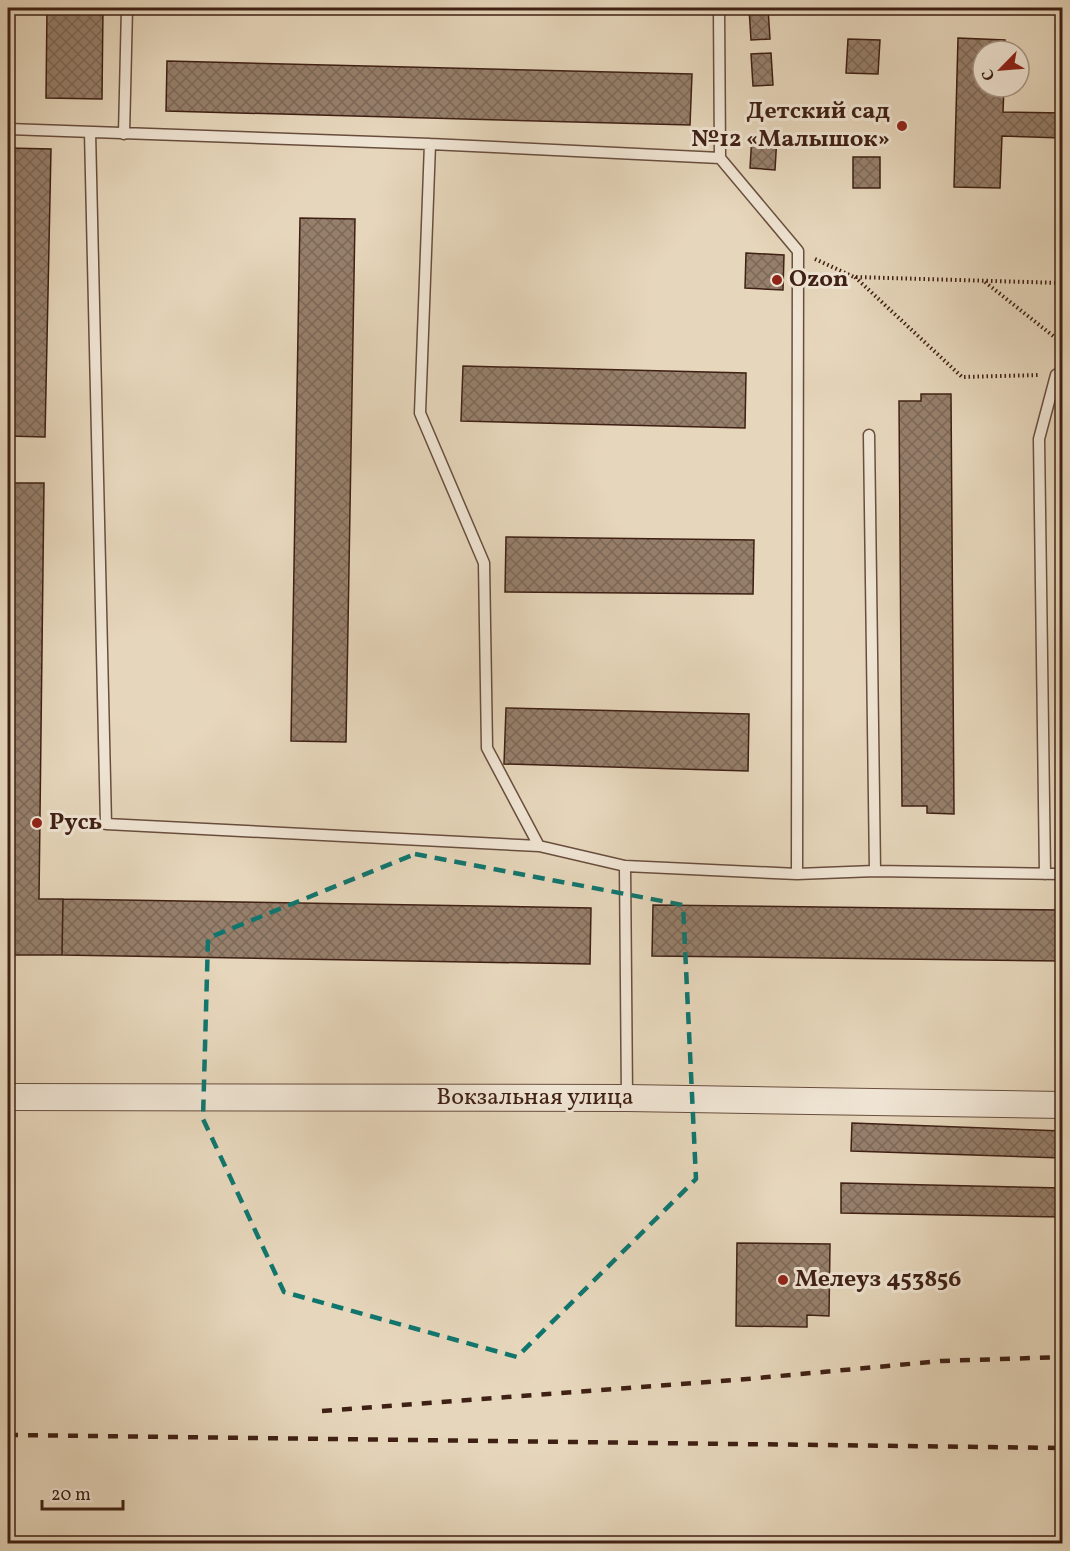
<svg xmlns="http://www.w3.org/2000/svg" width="1070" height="1551" viewBox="0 0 1070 1551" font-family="Vollkorn,serif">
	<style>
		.building { fill: url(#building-cross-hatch); stroke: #3f2014; stroke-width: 1.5 }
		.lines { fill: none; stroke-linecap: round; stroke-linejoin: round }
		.service-casing { stroke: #694e3e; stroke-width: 13 }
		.tertiary-casing { stroke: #694e3e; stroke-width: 28 }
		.path { stroke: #3f2014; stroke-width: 4; stroke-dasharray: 1.5 3; stroke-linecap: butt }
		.service { stroke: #efe4d3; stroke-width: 10 }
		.tertiary { stroke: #efe4d3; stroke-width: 26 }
		.rail { stroke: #3f2014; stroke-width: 4.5; stroke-dasharray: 10 10; stroke-linecap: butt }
		.marked { fill: none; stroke: #0f766e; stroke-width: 4.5; stroke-dasharray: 12 8; stroke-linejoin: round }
		.poi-dot { fill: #8f2418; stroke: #efe4d3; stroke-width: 2 }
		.labels { text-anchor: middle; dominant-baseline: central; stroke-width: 6; stroke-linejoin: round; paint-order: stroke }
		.poi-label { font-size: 24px; font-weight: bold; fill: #3f2014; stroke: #efe4d3; text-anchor: start }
		.street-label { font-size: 24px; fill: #3f2014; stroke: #efe4d3 }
	</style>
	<defs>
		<pattern id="building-cross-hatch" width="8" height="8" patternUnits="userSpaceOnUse" patternTransform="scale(1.5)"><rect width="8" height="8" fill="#967f6b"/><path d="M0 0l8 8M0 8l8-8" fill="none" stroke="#7c6857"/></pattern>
	</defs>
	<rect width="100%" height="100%" fill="#e6d6bb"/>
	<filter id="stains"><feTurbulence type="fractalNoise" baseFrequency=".00333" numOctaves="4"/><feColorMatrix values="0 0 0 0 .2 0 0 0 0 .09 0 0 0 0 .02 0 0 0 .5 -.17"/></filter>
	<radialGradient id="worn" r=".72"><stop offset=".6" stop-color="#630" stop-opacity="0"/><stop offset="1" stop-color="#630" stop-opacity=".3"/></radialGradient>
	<path class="building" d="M47,8H103L102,99L46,98Z
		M749,8H768L770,39L751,40Z
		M958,38L1005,40V51H983V87H1004L1003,112L1062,113V138L1002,136L1000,188L954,187Z
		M848,39L880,40L878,74L846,73Z
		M771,53L773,85L753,86L751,54Z
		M167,61L692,74L690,125L166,111Z
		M752,135L777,136L775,170L750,168Z
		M8,148L51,149L45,437L8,436Z
		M853,157H880V188H853Z
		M300,218L355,219L346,742L291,741Z
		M746,253L784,255L783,290L745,288Z
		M463,366L746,373L745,428L461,421Z
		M921,394H951L954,814L927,813V806H902L899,401H921Z
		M8,483H44L39,899H63L62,955H8Z
		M506,537L754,540L753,594L505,592Z
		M506,708L749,714L748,771L504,764Z
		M63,899L591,908L590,964L62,955Z
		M653,905L1062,910V961L652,956Z
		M852,1123L1062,1131V1158L851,1151Z
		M841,1183L1062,1188V1217L841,1213Z
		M737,1243L830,1244L829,1316L807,1315V1327L736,1326Z"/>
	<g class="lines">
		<defs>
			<path id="service" d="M719,8L720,158
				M8,129L430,144L720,158L798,251L797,874
				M90,132L106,824L539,846L625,866L627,1098
				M124,134L127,8
				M430,144L420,413L484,563L487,748L539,846
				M869,435L875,871
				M625,866L797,874L875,871L1062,874
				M1045,874L1039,439L1056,375L1062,371"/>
			<path id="tertiary" d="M8,1097L627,1098L1062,1105"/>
		</defs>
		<use href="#service" class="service-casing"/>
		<use href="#tertiary" class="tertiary-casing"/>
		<path class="path" d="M815,259L854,277L1062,283
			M855,277L962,377L1039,375
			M985,282L1062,343"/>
		<use href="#service" class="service"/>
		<use href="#tertiary" class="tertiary"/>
		<path class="rail" d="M322,1411L747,1379L941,1361L1062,1357
			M8,1435L1062,1448"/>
	</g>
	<path class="marked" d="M415,854L683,905L696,1179L517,1357L284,1292L203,1119L208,938Z"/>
	<g class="poi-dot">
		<circle cx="902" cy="126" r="6"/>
		<circle cx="777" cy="280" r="6"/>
		<circle cx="37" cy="823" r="6"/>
		<circle cx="783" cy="1280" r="6"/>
	</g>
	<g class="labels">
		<g class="poi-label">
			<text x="890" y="112" text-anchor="end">Детский сад<tspan x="890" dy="28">№12 «Малышок»</tspan></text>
			<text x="789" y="280">Ozon</text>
			<text x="49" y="823">Русь</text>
			<text x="795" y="1280">Мелеуз 453856</text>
		</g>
		<g class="street-label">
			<text x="535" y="1098">Вокзальная улица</text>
		</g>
	</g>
	<rect width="1070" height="1551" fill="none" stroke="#e6d6bb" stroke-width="30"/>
	<rect x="9" y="9" width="1052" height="1533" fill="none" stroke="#3f2014" stroke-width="3"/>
	<rect x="15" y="15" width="1040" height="1521" fill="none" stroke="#3f2014" stroke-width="1.5"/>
	<g transform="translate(1001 69) rotate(245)"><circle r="28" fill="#efe4d3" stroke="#a99687" stroke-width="1.5"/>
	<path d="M0-4.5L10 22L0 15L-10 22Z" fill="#8f2418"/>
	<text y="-9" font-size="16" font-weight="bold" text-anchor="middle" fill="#3f2014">С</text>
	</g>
	<path d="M42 1500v9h81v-9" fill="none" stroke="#3f2014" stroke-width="3"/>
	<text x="51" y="1500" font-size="18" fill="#3f2014" stroke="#efe4d3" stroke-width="4.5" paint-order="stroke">20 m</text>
	<rect width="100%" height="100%" filter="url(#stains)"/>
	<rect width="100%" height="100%" fill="url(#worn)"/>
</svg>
